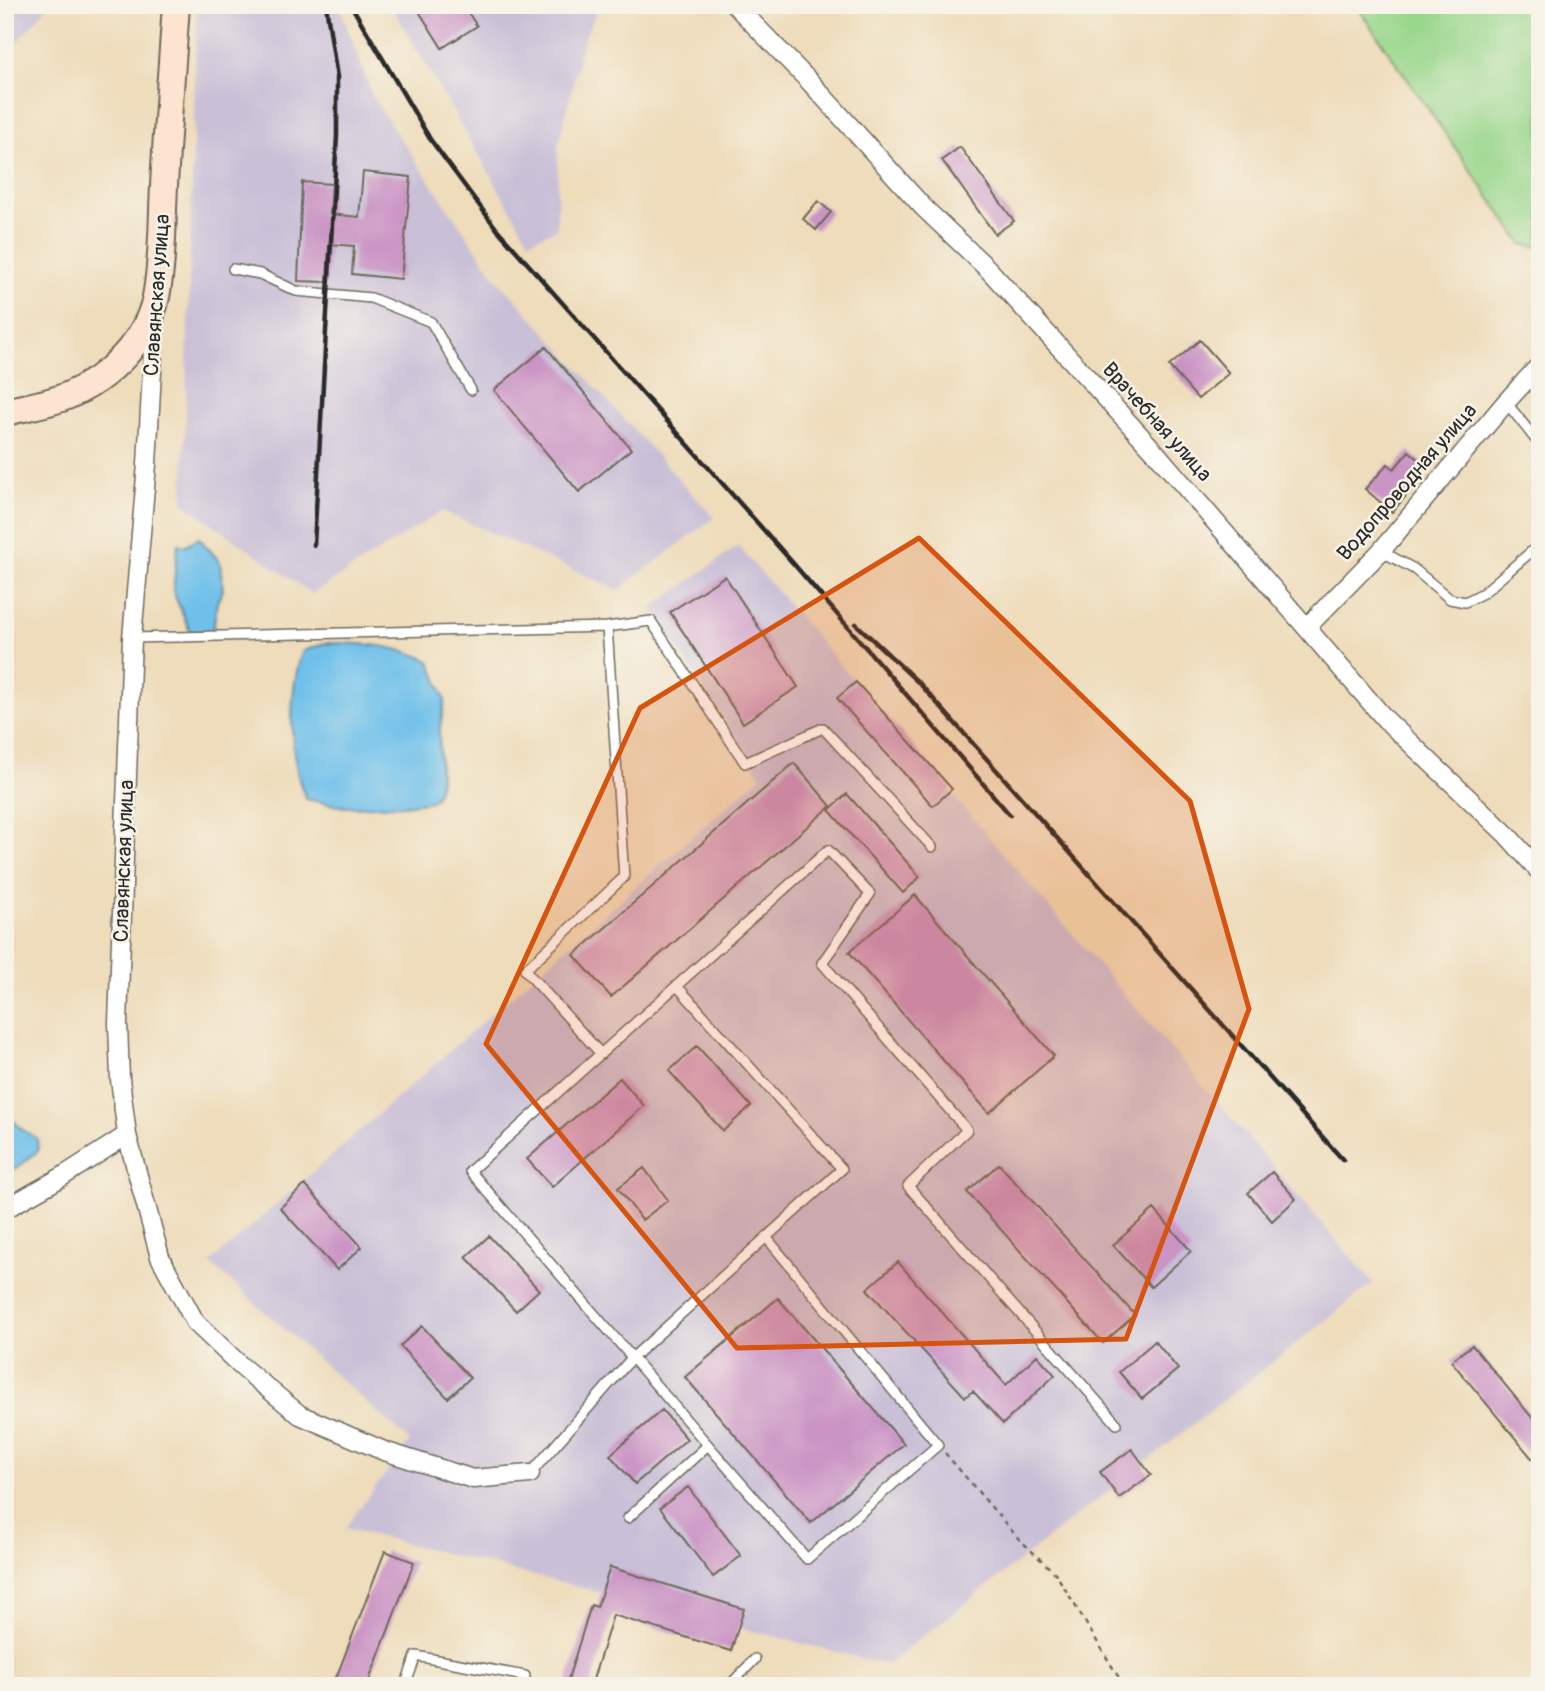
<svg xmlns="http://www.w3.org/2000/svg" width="1545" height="1691" viewBox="0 0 1545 1691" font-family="Pangolin,sans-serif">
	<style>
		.industrial { fill: #c9bfd7 }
		.green { fill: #99d78c; stroke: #62815c; stroke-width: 2 }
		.water { fill: #6ec0ea; stroke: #4c768a; stroke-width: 2 }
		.building { fill: #ca94c5 }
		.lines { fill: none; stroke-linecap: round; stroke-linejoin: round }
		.lane-casing { stroke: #6f695d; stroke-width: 12 }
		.street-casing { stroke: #6f695d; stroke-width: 21 }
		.secondary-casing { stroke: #6f695d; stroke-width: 30 }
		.path { stroke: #6f695d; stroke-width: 2.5; stroke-dasharray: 5 5; stroke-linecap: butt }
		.lane { stroke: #fff; stroke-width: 9 }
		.street { stroke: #fff; stroke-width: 18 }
		.secondary { stroke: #fde4d1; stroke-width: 26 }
		.rail { stroke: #2b2b2b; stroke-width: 4.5 }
		.marked { fill: #d5540f; fill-opacity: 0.2; stroke: #d5540f; stroke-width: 5; stroke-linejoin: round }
		.labels { text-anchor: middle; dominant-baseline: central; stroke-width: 5; stroke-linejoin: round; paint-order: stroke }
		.street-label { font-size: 21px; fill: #2b2b2b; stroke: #f7f3e8 }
	</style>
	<rect width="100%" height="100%" fill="#f7f3e8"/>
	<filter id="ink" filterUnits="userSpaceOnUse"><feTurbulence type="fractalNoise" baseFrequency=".0143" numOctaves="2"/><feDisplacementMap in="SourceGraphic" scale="14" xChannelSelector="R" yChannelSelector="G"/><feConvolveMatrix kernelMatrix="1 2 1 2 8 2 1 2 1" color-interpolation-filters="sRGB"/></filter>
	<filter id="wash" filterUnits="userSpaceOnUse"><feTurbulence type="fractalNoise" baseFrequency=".00686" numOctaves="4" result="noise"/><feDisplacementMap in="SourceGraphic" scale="28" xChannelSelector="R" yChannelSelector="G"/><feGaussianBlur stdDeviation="1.57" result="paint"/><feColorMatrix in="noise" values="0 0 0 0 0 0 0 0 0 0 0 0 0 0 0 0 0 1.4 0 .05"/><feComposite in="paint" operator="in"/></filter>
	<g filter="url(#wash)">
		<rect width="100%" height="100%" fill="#eedcba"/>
		<path class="industrial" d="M5,5H49L7,54L5,52Z
			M197,5H339L374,100L496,278L714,518L618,590L442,511L312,594L183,503Z
			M391,5H600L583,40L558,147L557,229L529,241Z
			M738,546L1373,1283L887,1665L345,1528L410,1441L210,1263L761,776L652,608Z"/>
		<path class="green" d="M1356,5H1540V247L1522,244Z"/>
		<path class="water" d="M199,538L220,562L223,590L217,602L213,630L192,636L173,591L178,544L184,546Z
			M326,643C363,643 397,645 430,661L445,700L439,733L440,779L437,794L431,801L403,805L344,807L306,799C288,759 288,691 303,651Z
			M5,1111L21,1129L37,1138L38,1151L17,1168L5,1170Z"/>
		<g id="blocks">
			<path class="building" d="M415,5H463L477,26L442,48Z
				M960,147L1014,221L995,234L942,160Z
				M363,172L411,177L401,279L352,274L354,246L329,244L327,282L298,281L302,182L332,184L330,214L359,217Z
				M818,201L831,212L816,230L803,219Z
				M1200,340L1229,373L1198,399L1169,366Z
				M546,347L631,449L579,492L494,390Z
				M1409,451L1426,466L1412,483L1415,486L1392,512L1365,489L1388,464L1394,469Z
				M725,576L798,687L743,723L670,612Z
				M856,682L952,789L933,806L837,698Z
				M794,763L831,806L611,997L574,955Z
				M847,794L920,877L903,893L829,810Z
				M915,895L1054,1056L989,1113L849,952Z
				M697,1046L751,1106L723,1131L669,1071Z
				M620,1078L644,1106L552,1187L527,1159Z
				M999,1164L1135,1315L1103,1343L967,1192Z
				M644,1168L668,1200L642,1220L618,1188Z
				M1272,1172L1296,1199L1272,1221L1248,1193Z
				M305,1185L362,1247L337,1270L280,1208Z
				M1154,1209L1191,1251L1151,1287L1113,1245Z
				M489,1236L539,1290L516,1311L466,1257Z
				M898,1262L1006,1385L1037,1355L1055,1375L1003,1424L973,1391L965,1397L867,1289Z
				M778,1298L904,1444L811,1523L685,1377Z
				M422,1326L470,1378L448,1398L400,1346Z
				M1155,1341L1178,1369L1142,1399L1119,1372Z
				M1472,1345L1540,1427V1468L1451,1361Z
				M662,1410L687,1439L635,1484L610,1455Z
				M1132,1449L1151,1475L1119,1498L1100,1472Z
				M688,1487L741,1556L713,1577L660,1508Z
				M385,1551L414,1562L367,1686H333Z
				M610,1567L744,1609L731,1651L613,1615L591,1686H566L591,1605L597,1607Z"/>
		</g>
	</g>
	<g filter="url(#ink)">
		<use href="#blocks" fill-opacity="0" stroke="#6f695d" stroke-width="2"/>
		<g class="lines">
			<defs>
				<path id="lane" d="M233,269L260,274L296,291L371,298L431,322L471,390
					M1506,402L1540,445
					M1381,551L1414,569L1450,599L1465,602L1483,593L1540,544
					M607,627L651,621L745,763L823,728L932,847
					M132,638L607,627L624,877L525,970L601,1054
					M766,1237L938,1445L807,1559L470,1171L828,850L870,894L822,963L967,1130L908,1186L1117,1424
					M530,1474L632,1358L842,1169L677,986
					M628,1518L708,1445
					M405,1686L416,1656L525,1676
					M729,1686L755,1659"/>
				<path id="street" d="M735,5L810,82L923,207L988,269L1156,453L1385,719L1507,835L1540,872
					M155,316L147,464L132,638L118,1023L120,1079L127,1135L160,1257L195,1322L242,1367L300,1415L384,1451L473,1479L530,1474
					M1307,627L1381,551L1506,402L1540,365
					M5,1209L60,1178L127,1135"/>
				<path id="secondary" d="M5,412C25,407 48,404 67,396C108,379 147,341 156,297C163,261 162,223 164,186C167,126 172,65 176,5"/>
			</defs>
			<use href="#lane" class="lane-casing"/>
			<use href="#street" class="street-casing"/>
			<use href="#secondary" class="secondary-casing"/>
			<path class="path" d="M945,1453L1018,1538L1056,1574L1124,1686"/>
			<use href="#lane" class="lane"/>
			<use href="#street" class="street"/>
			<use href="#secondary" class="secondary"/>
			<path class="rail" d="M351,5L430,139L496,228L792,562L1010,815
				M314,545L337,135V77L326,5
				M856,624L921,685L1343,1160"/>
		</g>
	</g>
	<path class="marked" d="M919,538L1190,801L1249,1009L1126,1339L737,1348L486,1044L640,708Z"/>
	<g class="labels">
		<g class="street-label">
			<text transform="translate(157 295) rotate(-86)">Славянская улица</text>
			<text transform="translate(1157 422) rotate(48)">Врачебная улица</text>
			<text transform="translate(1407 482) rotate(-49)">Водопроводная улица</text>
			<text transform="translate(124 861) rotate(-88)">Славянская улица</text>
		</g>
	</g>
	<rect width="1545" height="1691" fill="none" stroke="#f7f3e8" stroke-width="28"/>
</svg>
